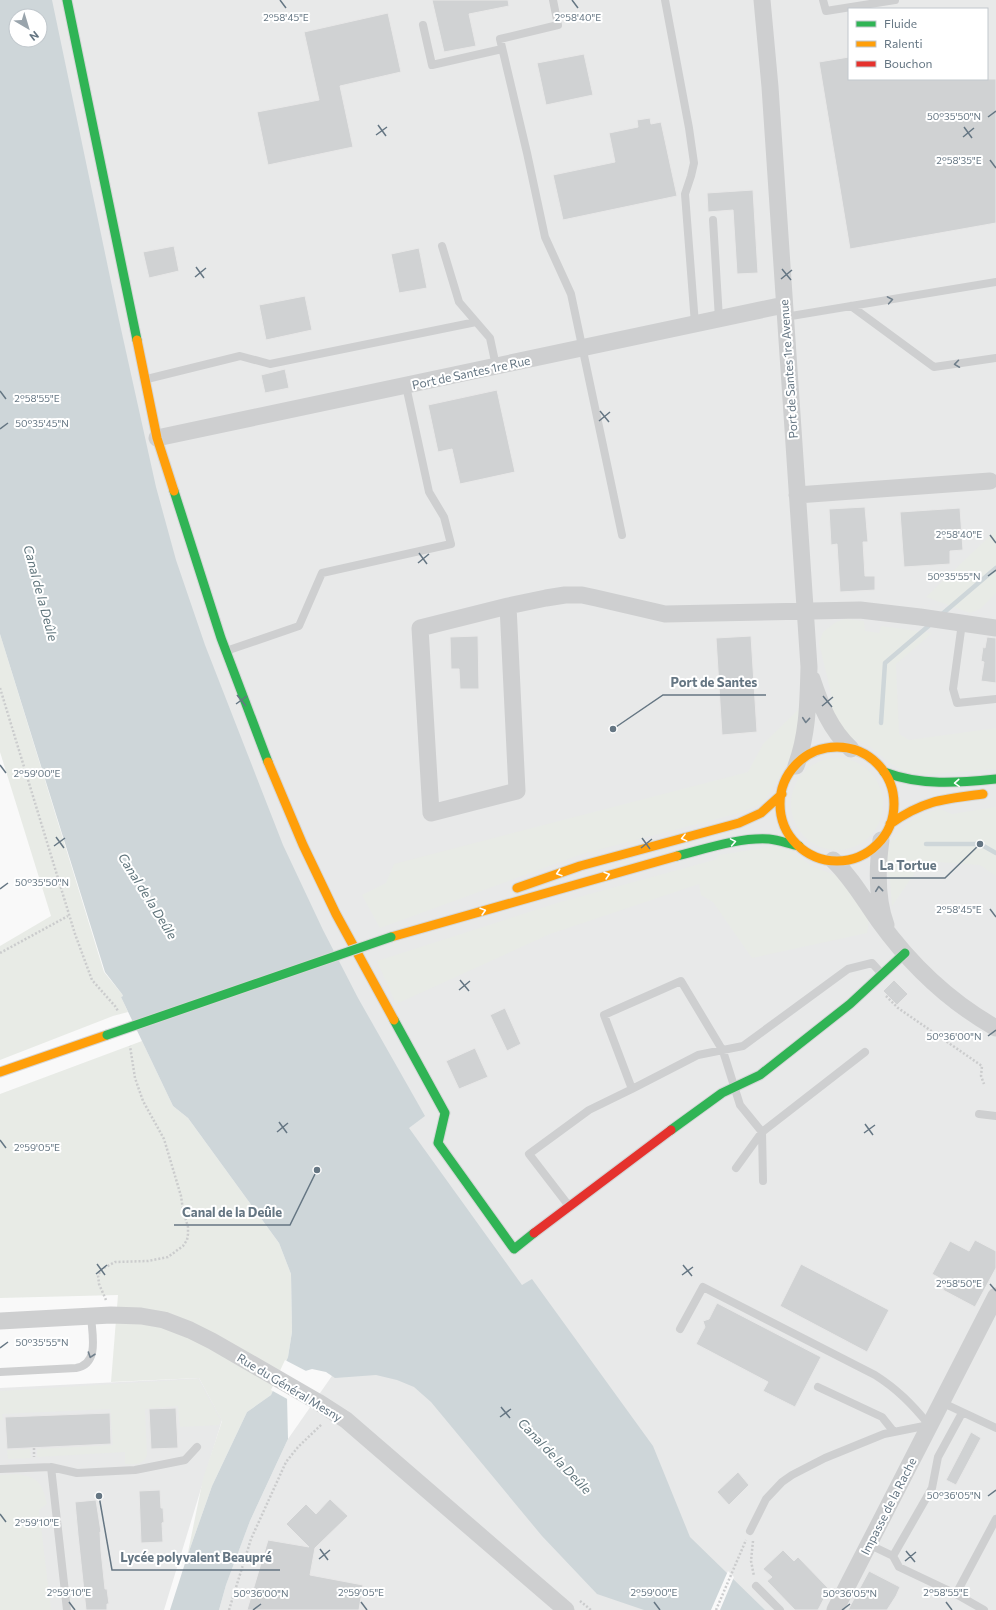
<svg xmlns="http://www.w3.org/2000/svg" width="996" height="1610" viewBox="0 0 996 1610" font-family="Commissioner,sans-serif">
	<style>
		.built { fill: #e8e9e9; fill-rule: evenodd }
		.green { fill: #e8ebe6 }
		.water { fill: #ced6d9; fill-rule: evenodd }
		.pier { fill: #f9f9f9 }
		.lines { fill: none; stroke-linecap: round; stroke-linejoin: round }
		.stream { stroke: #ced6d9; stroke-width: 4.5 }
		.building { fill: #d0d2d3; stroke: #e8e8e8 }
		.fast-casing { stroke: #d5d6d7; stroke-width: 11 }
		.slow-casing { stroke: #d5d6d7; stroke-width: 11 }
		.jam-casing { stroke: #d5d6d7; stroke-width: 11 }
		.path { stroke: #cbcccd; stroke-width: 2.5; stroke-dasharray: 2 2; stroke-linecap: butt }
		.lane { stroke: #cecfd0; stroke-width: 8 }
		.street { stroke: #cecfd0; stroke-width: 17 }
		.fast { stroke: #30b455; stroke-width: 9 }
		.slow { stroke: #ff9f0a; stroke-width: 9 }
		.jam { stroke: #e5322d; stroke-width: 9 }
		.fast-bridge-casing { stroke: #d5d6d7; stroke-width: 11; stroke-linecap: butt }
		.fast-bridge { stroke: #30b455; stroke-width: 9 }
		.oneway { stroke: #707f8b }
		.oneway2 { stroke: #fff }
		.ticks { fill: none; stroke: #657683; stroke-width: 1.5 }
		.labels { text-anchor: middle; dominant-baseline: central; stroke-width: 4; stroke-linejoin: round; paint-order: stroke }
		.street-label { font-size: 12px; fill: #657683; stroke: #fff }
		.water-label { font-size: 13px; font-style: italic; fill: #60757c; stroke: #fff }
		.ticks-label { font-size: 10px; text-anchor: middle; fill: #657683; stroke: #fff; stroke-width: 4; stroke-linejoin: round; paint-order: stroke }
		.leader { fill: none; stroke: #657683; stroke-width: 1.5 }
		.callout-dot { fill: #657683; stroke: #fff; stroke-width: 1.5 }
		.callout-label { font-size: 13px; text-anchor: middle; font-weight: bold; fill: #657683; stroke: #fff; stroke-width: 4; stroke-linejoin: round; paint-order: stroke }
	</style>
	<rect width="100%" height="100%" fill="#f9f9f9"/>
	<path class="built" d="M0,0H996V1610H219L226,1585L250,1521L288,1439L366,1327L318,934L140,524ZM849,9H987V79H849ZM16,16H40V40H16Z
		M199,1378L222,1420L164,1610H0V1388Z"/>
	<path class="green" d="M996,530V593L980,609L970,613L926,597Z
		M845,619L864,621L865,631L879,633L881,626L932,633L896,664L899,734L909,740L996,728V769L930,774L906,773L888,762L871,747L852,738L840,727L832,711L831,693L819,643L823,632L836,622Z
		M0,634L104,972L122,994L123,996L121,997L128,1012L113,1016L0,1060V946L51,916L0,752Z
		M800,708L795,752L763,803L739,813L582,854L380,928L362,895L386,883L394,864L748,772L763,744Z
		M791 804a46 46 0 1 1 92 0a46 46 0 1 1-92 0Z
		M996,807V876L980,865L923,861L892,906L890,881L885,862L891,840L906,825L918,815L940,809L952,814Z
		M776,846L793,852L813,867L841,877L869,921L867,933L752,958L713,902L701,895L699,884L550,934L396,1004L377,961L557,903L714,860L719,855Z
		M142,1041L173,1106L188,1118L279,1243L291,1274L292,1332L288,1357L271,1395L247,1412L212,1486L187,1557L203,1479L222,1421L199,1378L111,1382L118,1295L0,1298V1094Z
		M198,1379L221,1421L219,1425L180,1427L178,1406L145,1409L147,1455C143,1466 135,1464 125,1464V1452L37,1457V1449L113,1445L110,1409L2,1414L3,1420H0V1391Z
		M30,1449L31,1458L8,1459L7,1450Z
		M16,1474C38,1477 42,1482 47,1504L39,1510L51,1610H0V1475Z"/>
	<path class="water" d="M0,0H52L119,320L156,487L176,560L205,645L283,845L323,930L358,998L425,1116L409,1128L522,1285L532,1279L653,1446L690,1537L765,1610H644L597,1594L542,1536L431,1402L414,1387L397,1380L376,1375L335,1378L326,1372L312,1369L302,1372L291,1383L287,1397L288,1439L250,1521L226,1585L219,1610H170L187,1557L212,1486L247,1412L271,1395L288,1357L292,1332L291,1274L279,1243L188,1118L173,1106L121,997L123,996L122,994L105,972L0,634ZM16,16H40V40H16Z"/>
	<path class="pier" d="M285,1360L308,1372L303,1374L293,1384L289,1400L271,1390Z
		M728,1571L734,1577L720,1610H711Z"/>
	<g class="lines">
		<path class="stream" d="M941,615L996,568
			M881,723L885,663L932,623
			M926,844H980L996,853"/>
	</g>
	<path class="building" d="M432,0H508L509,6L469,14L476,46L444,52Z
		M388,13L401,72L340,86L353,147L268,165L257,112L319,100L304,32Z
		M584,54L593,95L546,105L537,63Z
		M849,57V79H996V223L850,249L819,62Z
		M650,118L651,124L661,122L677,196L563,220L553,175L615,162L609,133L638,127L637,120Z
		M753,190L758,273L737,274L733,210L708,212L707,193Z
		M174,246L179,271L149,278L143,252Z
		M419,248L427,288L399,293L391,254Z
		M305,296L312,330L266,340L259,305Z
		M285,369L289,388L265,393L261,375Z
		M497,390L515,472L460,484L452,449L438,452L428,405Z
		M865,507L868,542H863L865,576H875V590L840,592L837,544L831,545L829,509Z
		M960,508L963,550L950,551V564L904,567L900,512Z
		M478,636L479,689H460L459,669H451L450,637Z
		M751,636L757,732L722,735L716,638Z
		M987,637L996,638V683L981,681L984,662L981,661L983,647L985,648Z
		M894,980L908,994L897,1005L883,991Z
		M505,1008L521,1044L507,1051L490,1015Z
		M475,1048L488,1077L459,1089L446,1061Z
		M975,1240L996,1251V1268L975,1307L943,1290L947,1282L932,1274L950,1241L969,1251Z
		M801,1264L889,1310L867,1352L780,1306Z
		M717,1303L821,1357L795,1407L763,1391L768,1382L696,1344L705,1327L703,1321L709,1319Z
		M176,1408L178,1448L151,1449L149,1409Z
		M110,1413L111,1444L7,1449L5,1417Z
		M971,1432L981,1438L956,1485L946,1480Z
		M738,1472L749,1485L729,1505L717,1492Z
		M160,1490L161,1508H163L164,1522L162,1523L163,1542L141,1543L139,1491Z
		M330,1499L348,1516L315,1548L310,1575L363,1585L359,1610H247L268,1540L309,1547L286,1524L306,1504L316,1514Z
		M96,1500L101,1532H100L101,1551L105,1589H107L109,1604H107V1610H86L78,1535L75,1502Z
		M783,1550L794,1561L798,1557L829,1589L818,1610H795L767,1581L772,1577L763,1569Z
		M869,1571L900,1587L896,1596L887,1610H848Z"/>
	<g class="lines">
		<defs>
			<path id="fast" d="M67,0L137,340
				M174,491L221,638L268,762
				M884,772C921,786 957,783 996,779
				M677,856C705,849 740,837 769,839C779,840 789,844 799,846
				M394,1020L445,1113L438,1143L514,1249L534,1233
				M671,1130L722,1093L760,1075L850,1004L905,953"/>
			<path id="slow" d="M137,340L157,438L174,491
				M780 804a57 57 0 1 1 114 0a57 57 0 1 1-114 0Z
				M268,762L303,845L336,914L394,1020
				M890,824C924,800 944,799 983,794
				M517,888L580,866L739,823L761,813L782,794
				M391,937L677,856
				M0,1072L107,1035"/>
			<path id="jam" d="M534,1233L671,1130"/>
		</defs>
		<use href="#fast" class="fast-casing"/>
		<use href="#slow" class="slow-casing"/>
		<use href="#jam" class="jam-casing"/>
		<path class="path" d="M0,688L75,934L92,980L115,1006L118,1011
			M0,953L68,916
			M886,996L898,1008L982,1066L981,1076L984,1084
			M106,1300L99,1284L98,1275L102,1269L115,1262L148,1261L168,1257L183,1246L187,1240L188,1234V1227L183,1210L181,1196L164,1139L143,1101L135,1078L130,1046
			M34,1448V1457
			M753,1541L751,1561L754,1576
			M580,1601L591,1610
			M229,1610L251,1539L286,1462L298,1447L322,1424
			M716,1610L746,1540"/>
		<path class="lane" d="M553,0L558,25L500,39L527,153L545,237L571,294L622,535
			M665,0L689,128L694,163L691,176L685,194L695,324
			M823,0L826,11L895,0
			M423,25L432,65L502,49
			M713,220L719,319
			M442,246L459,302L490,338L496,366
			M851,306L934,367L996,358
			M785,317L996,282
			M147,379L240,356L270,364L476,322
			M962,623L953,689L957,703L996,699
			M226,651L299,626L322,573L451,544L444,517L429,492L406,386
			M979,1114L996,1116
			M736,1168L762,1132L865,1052
			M763,1181L762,1132L740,1105L723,1051L681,981L604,1015L632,1089L698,1055L743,1046L848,969L872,963L882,974
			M569,1206L529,1154L589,1110L632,1089
			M680,1329L703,1287L875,1375C897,1389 912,1404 929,1425L884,1434L825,1458L792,1475L782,1482L766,1499L750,1531
			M0,1372L76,1368C100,1364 92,1334 91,1316
			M818,1387L882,1417L894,1432
			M941,1402L996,1428
			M51,1467L67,1610
			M0,1469L51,1467L77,1473L135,1470L185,1460L197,1447
			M868,1544L893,1556L932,1488L938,1457L962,1413
			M893,1556L899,1567L956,1594
			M756,1586L780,1610
			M984,1610L956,1594L996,1519"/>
		<path class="street" d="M762,0L770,87L809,667C808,701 808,734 796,766
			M157,438L784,305
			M797,495L990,481
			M508,606L517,791L431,813L420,628Z
			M508,606L546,598L565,595H582L596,598L665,614L860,610L920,617L996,628
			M812,679C821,706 830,729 851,749
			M881,840C877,868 876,898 886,925
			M833,860C852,878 864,900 879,921C910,964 950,1002 996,1028
			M0,1321L111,1315L141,1316L164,1320L190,1330L212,1341L318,1402L346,1420L566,1610
			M835,1610L996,1296"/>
		<use href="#fast" class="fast"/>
		<use href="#slow" class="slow"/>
		<use href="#jam" class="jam"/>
		<defs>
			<path id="fast-bridge" d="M107,1035L391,937"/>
		</defs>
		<use href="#fast-bridge" class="fast-bridge-casing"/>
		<use href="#fast-bridge" class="fast-bridge"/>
	</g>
	<defs><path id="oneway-chevron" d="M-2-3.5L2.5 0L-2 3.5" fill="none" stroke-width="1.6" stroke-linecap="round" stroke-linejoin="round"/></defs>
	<g class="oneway">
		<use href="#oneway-chevron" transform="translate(890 300) rotate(-10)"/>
		<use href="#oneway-chevron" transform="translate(957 364) rotate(172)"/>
		<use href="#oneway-chevron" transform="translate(806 720) rotate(95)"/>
		<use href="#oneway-chevron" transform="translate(879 889) rotate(-96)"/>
		<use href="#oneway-chevron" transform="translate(91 1355) rotate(109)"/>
	</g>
	<g class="oneway2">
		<use href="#oneway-chevron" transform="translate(957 783) rotate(176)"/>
		<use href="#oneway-chevron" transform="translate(684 838) rotate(166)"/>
		<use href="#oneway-chevron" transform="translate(733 842) rotate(-10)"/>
		<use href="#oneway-chevron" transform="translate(559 873) rotate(162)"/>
		<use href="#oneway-chevron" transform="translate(607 875) rotate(-16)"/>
		<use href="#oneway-chevron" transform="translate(483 911) rotate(-16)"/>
	</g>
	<path class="ticks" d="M280,0L286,8M572,0L578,8M988,117L996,111M378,125L386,136M964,127L972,138M376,135L387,127M963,137L974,128M990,160L996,168M196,267L204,278M782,269L791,280M195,277L206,268M781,279L792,270M0,391L6,399M600,411L609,422M599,421L610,412M0,429L8,423M990,535L996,543M419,553L427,564M418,563L429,554M988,576L996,570M237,695L246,706M823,696L832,707M236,704L247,696M822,706L833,697M0,765L6,773M56,837L64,848M642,838L650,849M54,846L65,838M641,848L652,839M0,889L8,883M990,909L996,917M460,980L469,991M459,990L470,981M988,1036L996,1030M279,1122L287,1133M865,1124L873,1135M277,1132L288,1123M864,1133L875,1125M0,1140L6,1148M97,1264L105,1275M683,1265L692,1276M96,1274L107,1265M682,1275L693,1267M990,1284L996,1291M0,1348L8,1342M501,1407L510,1418M500,1417L511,1409M988,1496L996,1490M0,1514L6,1522M320,1549L328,1560M906,1551L915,1562M319,1559L330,1550M905,1561L916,1552M69,1602L75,1610M361,1602L367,1610M654,1602L660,1610M946,1602L952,1610M253,1610L261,1604M842,1610L850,1604"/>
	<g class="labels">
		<g class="street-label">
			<text transform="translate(788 369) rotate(-94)">Port de Santes 1re Avenue</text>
			<text transform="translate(471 372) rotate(-12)">Port de Santes 1re Rue</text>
			<text transform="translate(290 1387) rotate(31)">Rue du Général Mesny</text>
			<text transform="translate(888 1506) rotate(-63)">Impasse de la Rache</text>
		</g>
		<g class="water-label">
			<text transform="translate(41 593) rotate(75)">Canal de la Deûle</text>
			<text transform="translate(148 896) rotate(58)">Canal de la Deûle</text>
			<text transform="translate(555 1456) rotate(46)">Canal de la Deûle</text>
		</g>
	</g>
	<g class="ticks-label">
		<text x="286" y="21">2°58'45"E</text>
		<text x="578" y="21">2°58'40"E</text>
		<text x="954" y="120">50°35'50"N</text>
		<text x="959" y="164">2°58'35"E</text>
		<text x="37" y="402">2°58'55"E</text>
		<text x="42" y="427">50°35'45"N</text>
		<text x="959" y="538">2°58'40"E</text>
		<text x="954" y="580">50°35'55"N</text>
		<text x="37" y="777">2°59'00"E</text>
		<text x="42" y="886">50°35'50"N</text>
		<text x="959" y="913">2°58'45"E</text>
		<text x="954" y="1040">50°36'00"N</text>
		<text x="37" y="1151">2°59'05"E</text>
		<text x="959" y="1287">2°58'50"E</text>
		<text x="42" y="1346">50°35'55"N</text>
		<text x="954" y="1499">50°36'05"N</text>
		<text x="37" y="1526">2°59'10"E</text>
		<text x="69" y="1596">2°59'10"E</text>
		<text x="361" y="1596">2°59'05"E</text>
		<text x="654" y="1596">2°59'00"E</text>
		<text x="946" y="1596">2°58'55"E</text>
		<text x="261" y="1597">50°36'00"N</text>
		<text x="850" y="1597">50°36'05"N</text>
	</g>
	<path class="leader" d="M613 729L663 695H766M980 844L945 878H872M317 1170L290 1225H174M99 1496L112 1570H280"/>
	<g class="callout-dot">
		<circle cx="613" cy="729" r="4"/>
		<circle cx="980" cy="844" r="4"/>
		<circle cx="317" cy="1170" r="4"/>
		<circle cx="99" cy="1496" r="4"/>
	</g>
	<g class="callout-label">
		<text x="714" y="687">Port de Santes</text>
		<text x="908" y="870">La Tortue</text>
		<text x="232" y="1217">Canal de la Deûle</text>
		<text x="196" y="1562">Lycée polyvalent Beaupré</text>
	</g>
	<rect x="848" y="8" width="140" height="72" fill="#ffffff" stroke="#c1c8cd"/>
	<rect x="856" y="21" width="20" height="6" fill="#30b455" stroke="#c1c8cd"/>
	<text x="884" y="28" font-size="12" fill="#657683">Fluide</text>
	<rect x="856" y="41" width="20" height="6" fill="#ff9f0a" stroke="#c1c8cd"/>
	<text x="884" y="48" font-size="12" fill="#657683">Ralenti</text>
	<rect x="856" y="61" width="20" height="6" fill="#e5322d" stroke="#c1c8cd"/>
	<text x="884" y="68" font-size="12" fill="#657683">Bouchon</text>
	<g transform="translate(28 28) rotate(142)"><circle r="19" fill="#ffffff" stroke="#c1c8cd"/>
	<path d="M0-3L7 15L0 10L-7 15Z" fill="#99a4ac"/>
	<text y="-6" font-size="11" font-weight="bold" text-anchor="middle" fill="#657683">N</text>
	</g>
</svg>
